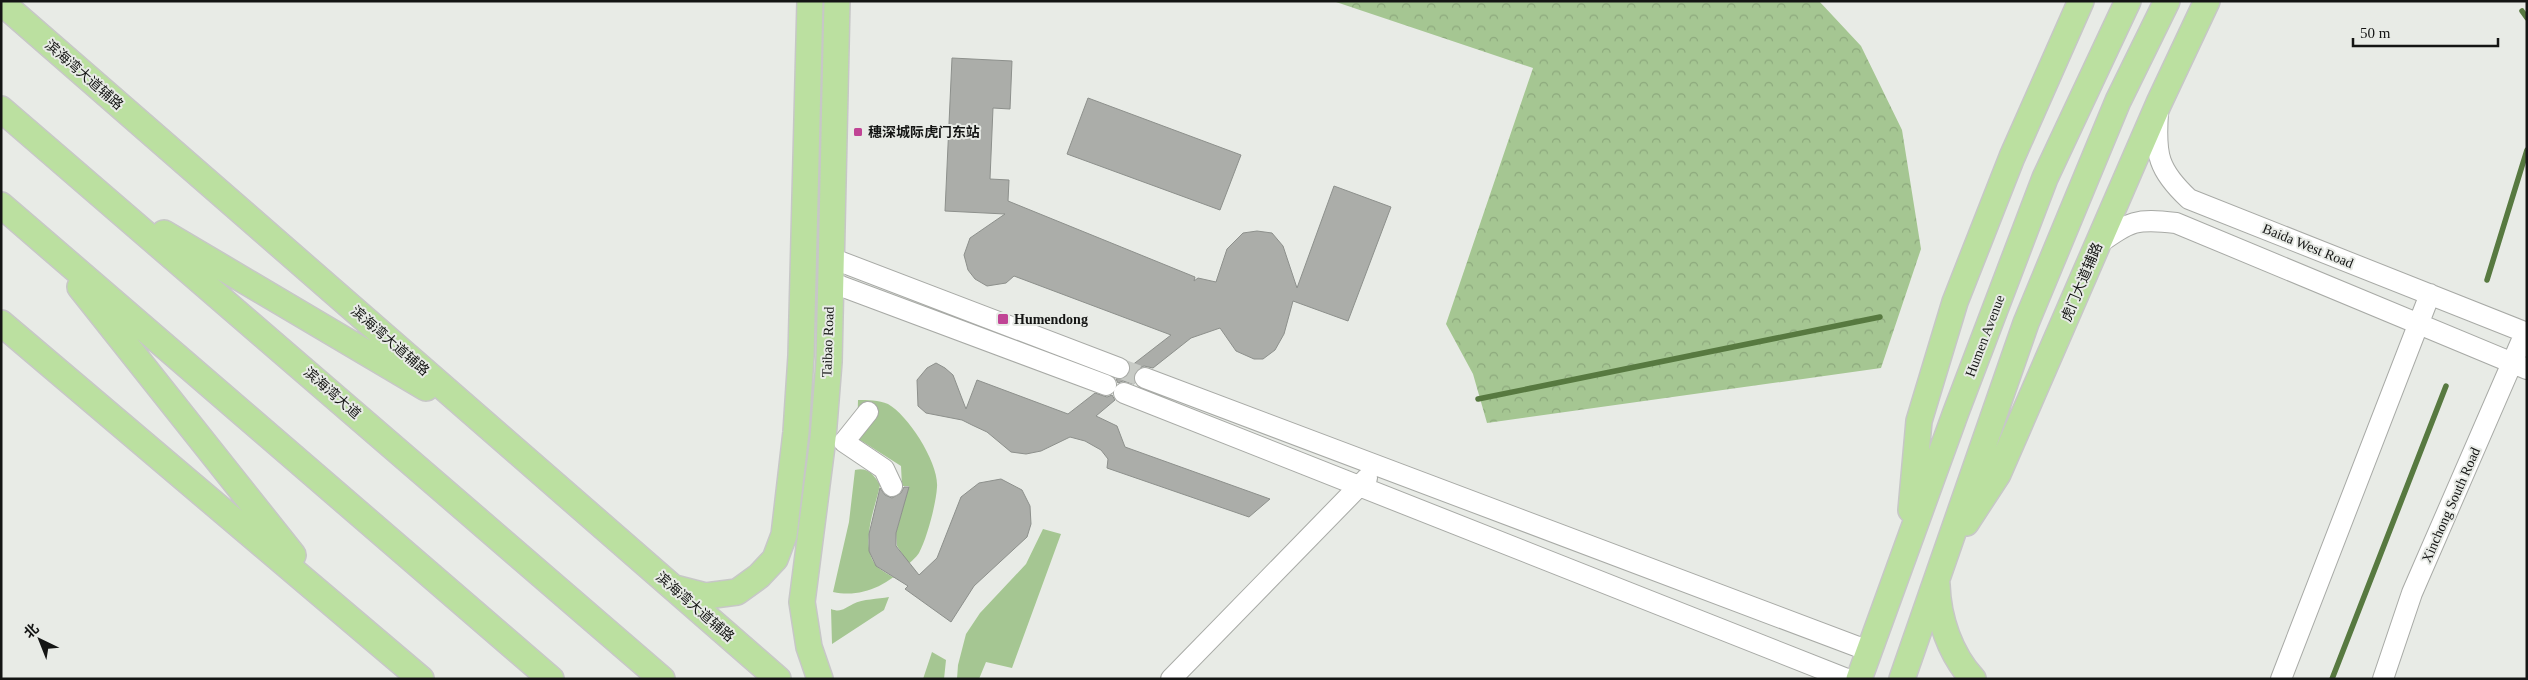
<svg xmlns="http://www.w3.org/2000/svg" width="2528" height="680" viewBox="0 0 2528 680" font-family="'Times New Roman','Noto Sans SC',serif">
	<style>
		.grass { fill: #a5c692 }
		.forest { fill: url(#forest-crowns) }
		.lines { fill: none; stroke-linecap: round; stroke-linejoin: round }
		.stream { stroke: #577940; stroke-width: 5.5 }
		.building { fill: #abada9; stroke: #8d908c }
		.minor-tunnel { stroke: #c8cbc6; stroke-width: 20; stroke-dasharray: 20 10; stroke-linecap: butt }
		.minor-casing { stroke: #a8aaa6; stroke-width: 22 }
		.major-casing { stroke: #c7c7c7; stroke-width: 28 }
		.minor { stroke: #fff; stroke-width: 20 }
		.major { stroke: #bbe0a0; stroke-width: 25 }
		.poi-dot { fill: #c04495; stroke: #e8ebe6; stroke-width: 2 }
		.labels { text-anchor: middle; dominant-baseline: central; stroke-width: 4; stroke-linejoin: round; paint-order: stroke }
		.street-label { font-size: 14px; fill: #141514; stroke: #e8ebe6 }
		.poi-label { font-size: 14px; font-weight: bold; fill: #141514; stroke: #e8ebe6; text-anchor: start }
	</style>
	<defs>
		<pattern id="forest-crowns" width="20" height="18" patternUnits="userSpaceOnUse" patternTransform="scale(1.25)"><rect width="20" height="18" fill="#a5c692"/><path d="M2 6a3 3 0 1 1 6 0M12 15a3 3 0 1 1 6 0" fill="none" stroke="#8da97d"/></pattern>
	</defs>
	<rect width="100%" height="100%" fill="#e8ebe6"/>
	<path class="grass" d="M858,400C867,400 879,400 888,404C908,415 939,463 937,487C936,504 927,538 919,553C916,558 909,563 905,567C886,586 861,598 833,592L849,522L855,470C868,467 874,475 880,485C875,509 860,542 875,564C879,570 889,574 894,578L905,558L897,546L896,533L909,486H902L901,466L857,438Z
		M1043,529L1061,534L1012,668L986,662L979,679H957L958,665L966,634L980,613L1026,564Z
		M889,597L884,610L832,644L831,609C841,613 845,608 853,604C863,599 878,599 889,597Z
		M932,652L946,660L944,679H923Z"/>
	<path class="forest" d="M1333,1H1819L1861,46L1902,130L1921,249L1881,368L1487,423L1473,374L1446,324L1533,68Z"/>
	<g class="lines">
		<path class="stream" d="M2522,11L2527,18
			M2487,280L2527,150
			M1478,399L1880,317
			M2332,679L2446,386"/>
	</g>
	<path class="building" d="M952,58L1012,61L1010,109L993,108L990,179L1009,180L1008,201L1195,277L1194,281L1198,278L1216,282L1227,249L1243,233L1257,231L1272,233L1283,246L1297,288L1334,186L1391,207L1348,321L1293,301L1284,334L1275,350L1263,359H1254L1236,351L1220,328L1191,338L1153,368L1144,366L1138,369L1134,374V384L1123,381L1118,383L1116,379L1127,377L1131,366L1171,335L1014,276L1006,283L987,286L975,279L968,270L964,255L970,238L1005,214L945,211Z
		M1088,98L1241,155L1220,210L1067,154Z
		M936,363L945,368L953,375L966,409L977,380L1068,414L1095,393L1107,397L1112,395L1115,400L1096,416L1117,426L1125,447L1270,499L1249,517L1107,468L1108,459L1101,450L1085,441L1070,437L1041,451L1026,454L1011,452L987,432L972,425L962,420L926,413L918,406L917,380L927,368Z
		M1001,479L1022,490L1030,506L1031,524L1027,537L974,586L951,622L905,589L908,586L876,566L869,551V534L880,488L885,495L892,498L901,493L904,487H909L896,533V546L919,575L937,558L961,497L979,483Z"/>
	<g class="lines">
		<path class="minor-tunnel" d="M1119,368L1145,378"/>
		<defs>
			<path id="minor" d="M2158,113C2155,155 2158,170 2189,199L2527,333
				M2098,244C2131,221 2136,218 2176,223L2527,369
				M831,258L1119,368
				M830,282L1106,385
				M1145,378L1869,651
				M1124,393L1847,679
				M868,412L844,442L884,469L892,486
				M1171,679L1367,478
				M2281,679L2430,294
				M2383,679L2412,593L2525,333"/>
			<path id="major" d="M1,2L778,679
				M1,109L662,679
				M1,205L551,679
				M164,233L426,388
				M80,287L293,555
				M1,323L421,679
				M1911,510L1919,421L1955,302L2012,157L2081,1
				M1966,523L1998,474L2159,103L2207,1
				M1937,585C1938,618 1950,654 1973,679
				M675,588L706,596L737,592L759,576L775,559L784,535L796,432L801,356L810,1
				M820,679L809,647L802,602L823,438L829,362L837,1
				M1859,679L1956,412L2045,178L2128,1
				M1902,679L2026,323L2118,101L2167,1"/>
		</defs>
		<use href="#minor" class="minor-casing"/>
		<use href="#major" class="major-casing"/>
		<use href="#minor" class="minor"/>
		<use href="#major" class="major"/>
	</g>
	<g class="poi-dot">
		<rect x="853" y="127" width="10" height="10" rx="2.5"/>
		<rect x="997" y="313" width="12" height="12" rx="2.5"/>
	</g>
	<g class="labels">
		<g class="street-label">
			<text transform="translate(84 75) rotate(41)">滨海湾大道辅路</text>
			<text transform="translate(2308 246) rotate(22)">Baida West Road</text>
			<text transform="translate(2082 282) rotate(-67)">虎门大道辅路</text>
			<text transform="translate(1985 336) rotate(-69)">Humen Avenue</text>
			<text transform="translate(390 341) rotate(41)">滨海湾大道辅路</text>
			<text transform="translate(828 342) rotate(-88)">Taibao Road</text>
			<text transform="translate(332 393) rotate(41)">滨海湾大道</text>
			<text transform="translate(2451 505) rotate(-66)">Xinchong South Road</text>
			<text transform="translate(695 607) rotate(41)">滨海湾大道辅路</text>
		</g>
		<g class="poi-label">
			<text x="868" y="132">穗深城际虎门东站</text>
			<text x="1014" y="319">Humendong</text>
		</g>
	</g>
	<rect width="2528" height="680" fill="none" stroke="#141514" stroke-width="5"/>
	<g transform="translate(40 640) rotate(317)" stroke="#e8ebe6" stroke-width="4" paint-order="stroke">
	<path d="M0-4L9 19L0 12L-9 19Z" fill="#141514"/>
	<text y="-8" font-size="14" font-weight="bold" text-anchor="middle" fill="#141514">北</text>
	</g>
	<path d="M2353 38v8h145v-8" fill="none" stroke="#141514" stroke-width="2.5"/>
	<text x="2360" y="38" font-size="15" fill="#141514" stroke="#e8ebe6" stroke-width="4" paint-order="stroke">50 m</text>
</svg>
